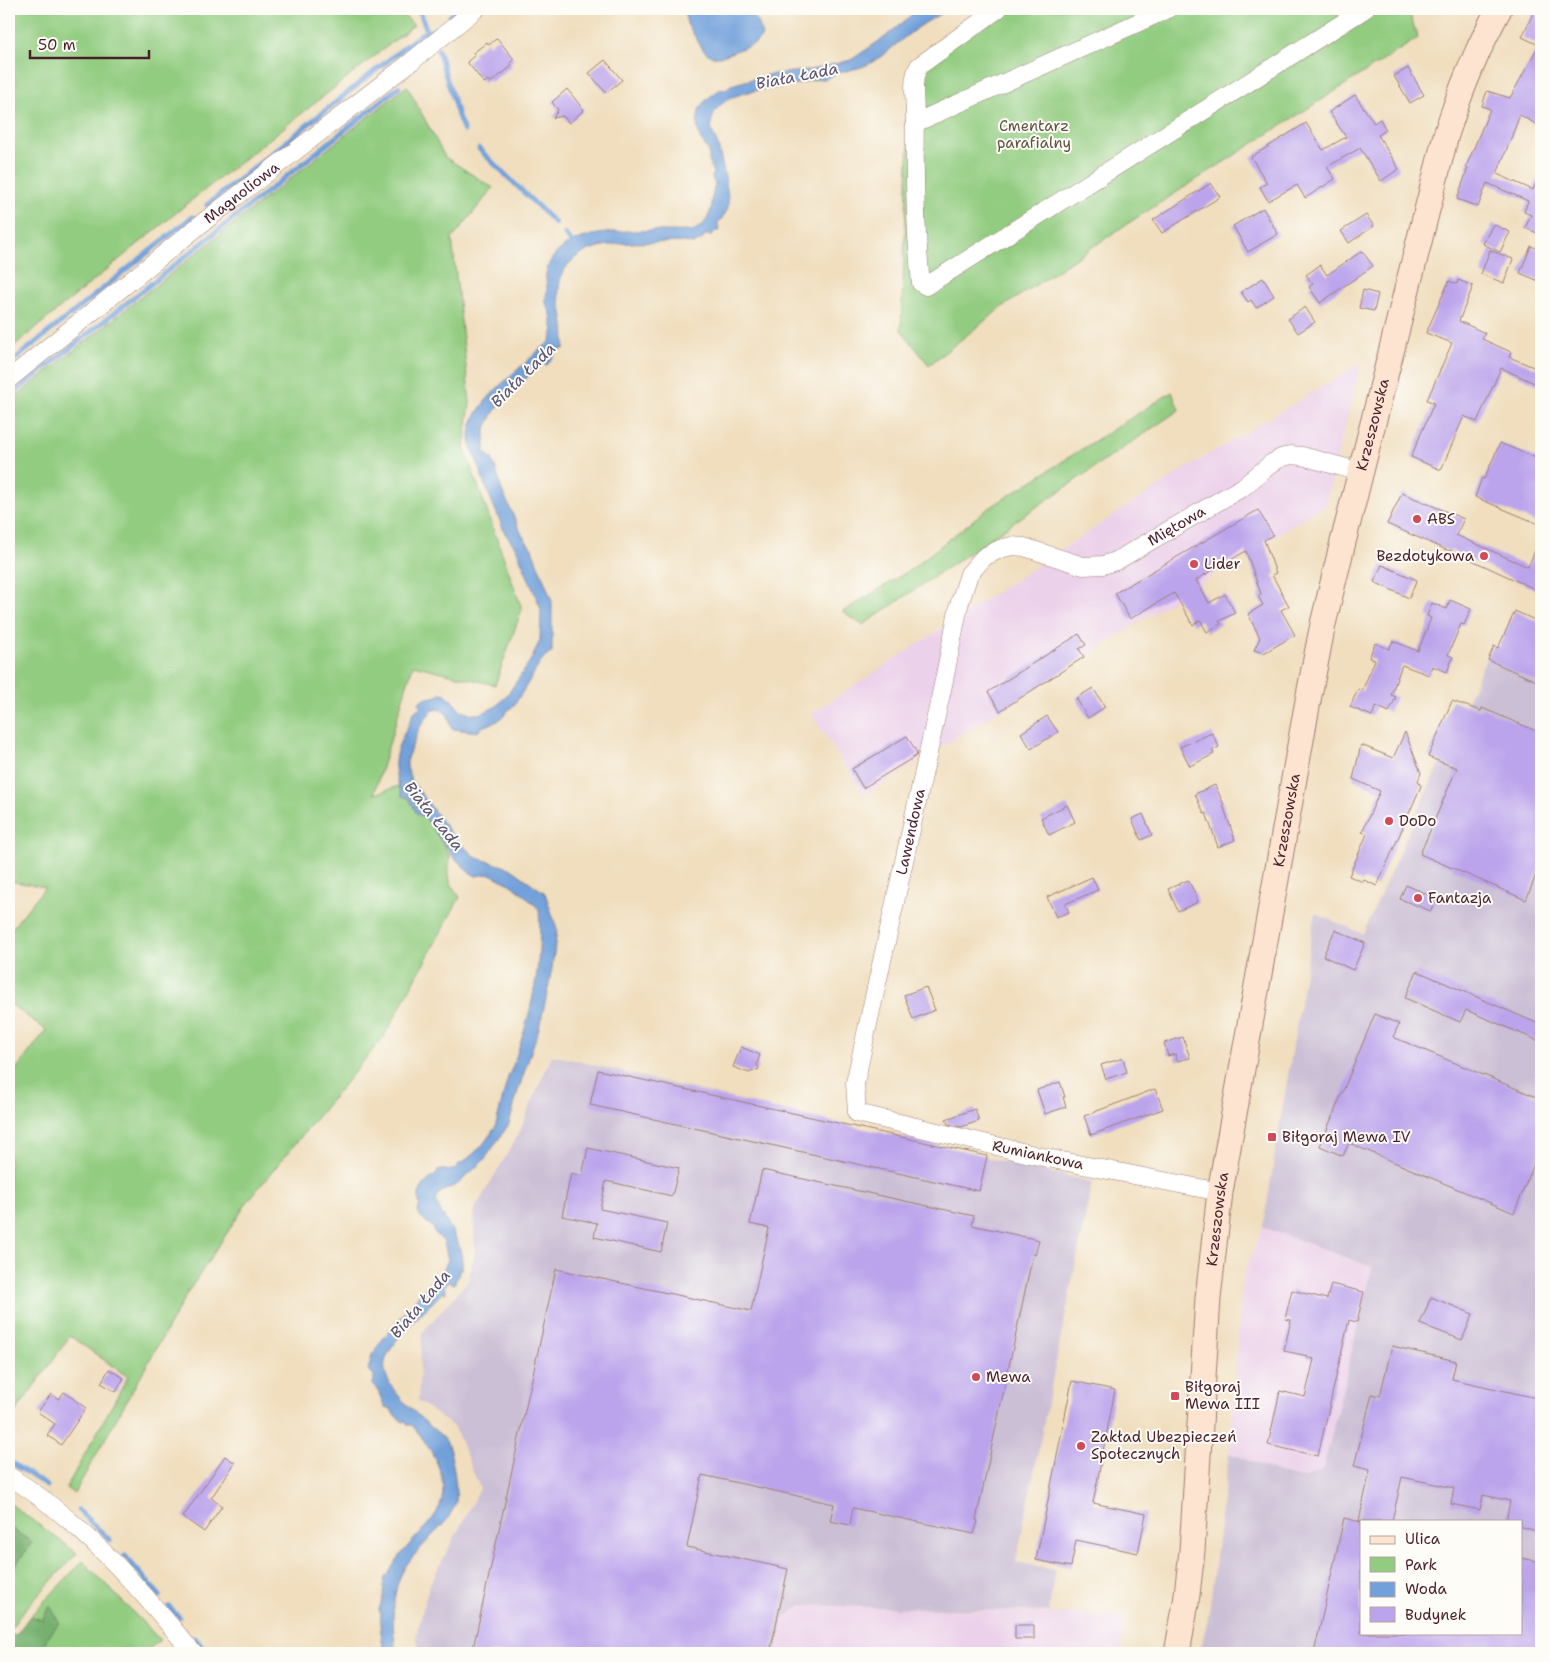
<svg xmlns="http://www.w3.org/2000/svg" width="1550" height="1662" viewBox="0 0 1550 1662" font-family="'Shantell Sans',sans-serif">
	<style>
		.built { fill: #ecd1ea }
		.industrial { fill: #cbbfd5; fill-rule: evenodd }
		.green { fill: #92cc80; stroke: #6e7656 }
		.forest { fill: #75b06e; stroke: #60684c }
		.water { fill: #71a0da; stroke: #5e6082 }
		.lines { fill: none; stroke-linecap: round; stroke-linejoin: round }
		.stream { stroke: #71a0da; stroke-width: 5 }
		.building { fill: #bca4ec }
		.street-casing { stroke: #9d7e74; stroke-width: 19 }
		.secondary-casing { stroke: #9d7e74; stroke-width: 27 }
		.street { stroke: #fff; stroke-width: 18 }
		.secondary { stroke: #fde4d0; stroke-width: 25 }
		.poi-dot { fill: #d1495b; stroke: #fdfcf7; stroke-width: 2 }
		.labels { text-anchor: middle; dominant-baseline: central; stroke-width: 4; stroke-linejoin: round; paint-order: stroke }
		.park-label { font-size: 15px; fill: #605344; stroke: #fdfcf7 }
		.street-label { font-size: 15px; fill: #4a1f2b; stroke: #fdfcf7 }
		.poi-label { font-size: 15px; fill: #4a1f2b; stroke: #fdfcf7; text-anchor: start }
		.water-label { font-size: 16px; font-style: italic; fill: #5a5371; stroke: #fdfcf7 }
	</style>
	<rect width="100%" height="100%" fill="#fdfcf7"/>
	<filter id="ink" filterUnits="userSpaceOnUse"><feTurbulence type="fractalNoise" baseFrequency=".02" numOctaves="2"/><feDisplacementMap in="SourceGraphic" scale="10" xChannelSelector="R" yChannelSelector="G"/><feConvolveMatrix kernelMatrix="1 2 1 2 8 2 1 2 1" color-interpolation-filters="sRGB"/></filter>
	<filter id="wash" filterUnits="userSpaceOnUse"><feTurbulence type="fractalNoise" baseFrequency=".0096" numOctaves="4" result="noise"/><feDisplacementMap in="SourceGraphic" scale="20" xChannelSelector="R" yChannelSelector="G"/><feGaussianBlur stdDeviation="1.12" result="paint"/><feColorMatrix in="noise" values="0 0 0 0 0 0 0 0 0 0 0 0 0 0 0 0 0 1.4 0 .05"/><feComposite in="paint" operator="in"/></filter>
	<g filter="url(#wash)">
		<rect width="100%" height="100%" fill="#f0debe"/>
		<path class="built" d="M1361,363L1325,507L1318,509L865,795L811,714L1177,474Z
			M1263,1227L1372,1267L1323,1470L1303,1478L1280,1473L1229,1453L1242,1279Z
			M801,1605L1123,1615L1121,1653H775L784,1618Z"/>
		<path class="industrial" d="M1492,645L1541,663V1653H1200L1209,1612L1229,1453L1280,1473L1303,1478L1323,1470L1372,1267L1263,1227L1315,913L1363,934ZM1361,1521H1521V1633H1361Z
			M552,1055L789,1112L1092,1182L1016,1562L1055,1570L1049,1612L801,1605L784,1618L775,1653H421L416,1636L429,1586L480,1489L455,1428L418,1401L422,1333L468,1281L475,1251L473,1212L517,1137Z"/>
		<path class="green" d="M9,9H398L414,25L188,203L9,350Z
			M990,9H1408L1418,38L1127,224L1001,308L929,365L901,330L912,66Z
			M407,86L445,157L493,188L452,239L470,403L464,447L522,609L495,685L413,665L374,794L399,786L403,796L409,797L417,814L425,817L450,855C448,875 447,881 460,897L385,1035L248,1201L188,1292L74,1494L66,1488L128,1377L70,1336L9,1421V1079L46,1030L9,1003V932L45,887L9,881V402Z
			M1172,392L1179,410L863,625L842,612L910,570L986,510Z
			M9,1503L77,1553L21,1614L9,1631V1574L32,1542L10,1528L9,1529Z
			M83,1561L160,1640L144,1653H37L59,1622L50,1607L42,1620L30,1616Z"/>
		<path class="forest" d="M10,1528L32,1542L9,1574V1529Z
			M50,1606L59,1622L37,1653H9V1634L16,1635L30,1616L42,1620Z"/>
		<path class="water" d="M687,9H749L759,24L762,36L756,43L720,57L711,56L704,51L687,24L685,14Z
			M922,9H949C939,15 929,20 919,27C902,38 887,54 869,64C855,71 838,70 826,79C812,78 801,84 788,86C764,90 715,90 711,124C711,132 716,139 718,146C721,157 730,198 728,207C727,213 723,215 721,220L718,222L719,231H715L712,235H704L703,239L693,244L684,242C645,245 565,232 559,288C558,295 560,301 561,307C564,322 566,335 564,349L558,350L547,365L543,364L538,366L494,412L485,430V453L492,459L496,469L501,488L522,535L532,549L552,601V652L542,660L515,704L498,721L482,727L478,732C472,731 455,730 451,728L448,715L443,711L437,709L431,711L420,727L407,758V767L411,780L455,839L477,858L510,868L545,893L557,929L552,968L546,999L539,1028L518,1091L509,1124L485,1159L458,1184L441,1192L437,1196L436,1203C447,1225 464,1242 462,1269L458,1270L459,1274L454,1284L448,1282L444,1286L446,1293L443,1292L438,1297C423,1312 390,1342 385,1362C380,1385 417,1414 432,1428C437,1432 443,1436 446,1441C452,1450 458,1491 456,1502C455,1509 450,1512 448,1519C436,1532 423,1545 411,1559C389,1585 392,1622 396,1653H384L380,1625L381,1614L379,1610L385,1590L383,1587L385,1577L388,1575C399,1552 418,1537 433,1518C457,1487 433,1450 412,1425H408L406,1421L403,1422C400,1420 398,1417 394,1415L391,1409L385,1407L376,1387L371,1384L374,1381V1375L368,1370L372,1355L382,1340L422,1291L443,1270L448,1260L444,1242L434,1232L433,1227L421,1218L417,1211L420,1205C415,1191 426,1181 437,1174L438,1170C445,1169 447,1172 456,1169L458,1165L465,1161L481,1147L495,1128L508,1077C514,1066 517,1053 521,1041C535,999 542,954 539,909L521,892L508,883L490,874L476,876L466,870L460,862L456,860L425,817L417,814L409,798L402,796C399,786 394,773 395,762C396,746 406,731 412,717V714L421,706L419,703L422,699L438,696L440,693L446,694L461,711L471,714H480L497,706L510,691L521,675L532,658L540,640L541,609L516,548L505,533L483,480C482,466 470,454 470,437C469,405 516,373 537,352C541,348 548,345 551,340C552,336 553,332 554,329C551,323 552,320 551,314C550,310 547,307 546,303C545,298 547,293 547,288C547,283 545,277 546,273C558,219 653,233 692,231C705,226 709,218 712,205L711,202L715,184L712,178L713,173L709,161V151L700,139L697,125L699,110L706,100L719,90L726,89L731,85L767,75L810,70L851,60L885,37L914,13Z"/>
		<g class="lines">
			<path class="stream" d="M419,9L428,34
				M450,16L459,9
				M438,50L459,119L464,131
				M479,149L555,223
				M207,205L421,34C428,30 433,33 440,26
				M565,234L575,247
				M9,364L192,217
				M11,395L399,87
				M9,1461L47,1486
				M78,1510L110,1540
				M125,1556L160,1596
				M169,1607L179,1617
				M195,1638L208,1653"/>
		</g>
		<g id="blocks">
			<path class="building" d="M1535,9H1541V127L1520,115L1497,174L1533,190L1541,171V222L1537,233L1525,228L1531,215L1524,212L1528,201L1487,183L1478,207L1457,199L1468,168L1466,167L1490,109L1482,106L1487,91L1510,98L1539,45L1522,37Z
				M497,38L514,59L510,63L512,66L503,73L491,82L488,80L484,83L467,62L475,55L473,53L481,47L487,42L489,45Z
				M605,60L622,80L606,93L589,73Z
				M1408,68L1424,95L1410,103L1394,76Z
				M567,89L584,110L569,123L563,116L553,118L558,110L552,102Z
				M1355,95L1374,123L1380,119L1386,130L1378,135L1399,169L1381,181L1360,148L1327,167L1335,179L1305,198L1297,185L1268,201L1260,187L1267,183L1251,157L1306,123L1323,150L1346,137L1329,112Z
				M1211,183L1220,197L1162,233L1153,220Z
				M1263,208L1278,234L1248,252L1233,226Z
				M1366,215L1374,226L1349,243L1341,231Z
				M1493,224L1510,232L1500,252L1483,244Z
				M1531,246L1541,250V282L1520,273Z
				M1490,250L1513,259L1504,283L1481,274Z
				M1362,251L1373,266L1320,303L1309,287L1313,284L1306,275L1320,265L1327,275Z
				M1263,278L1274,296L1256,308L1251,300L1248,302L1241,292Z
				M1458,280L1473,286L1459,321L1485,333L1482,339L1511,352L1509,357L1541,370V386L1501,368L1477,422L1464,416L1441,470L1411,457L1434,403L1427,400L1452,343L1426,333L1449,281L1457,284Z
				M1363,290L1378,294L1374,311L1359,308Z
				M1305,307L1315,322L1298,333L1288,319Z
				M1500,443L1541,460V525L1475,497L1482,478L1484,479Z
				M1402,493L1464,519L1456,535L1528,567L1541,537V592L1450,550L1449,551L1387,524Z
				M1258,510L1273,535L1264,540L1276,573L1272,575L1289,606L1281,610L1295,635L1264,653L1254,650L1260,638L1248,614L1263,605L1258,596L1261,594L1246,551L1196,580L1209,603L1225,594L1235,613L1219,621L1221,624L1207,632L1200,620L1193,625L1174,593L1130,619L1115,593Z
				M1382,565L1417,580L1409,598L1374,582Z
				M1450,600L1471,609L1464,625L1461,624L1448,655L1453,657L1447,672L1432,666L1429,675L1402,665L1391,695L1396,697L1389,712L1376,706L1372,716L1350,707L1358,689L1362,691L1375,660L1369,658L1375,643L1389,649L1393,641L1418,651L1431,618L1427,616L1432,603L1447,609Z
				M1515,611L1541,623V683L1488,660L1494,646L1498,648Z
				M1079,634L1086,645L1079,649L1084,657L1000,711L988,692Z
				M1093,688L1105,707L1088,718L1076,698Z
				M1452,701L1481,711L1482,708L1541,733V863L1526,900L1420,854L1457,768L1428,757Z
				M1047,716L1058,732L1031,749L1021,733Z
				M1405,732L1421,773L1418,781L1421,786L1377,886L1364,880L1363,882L1349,876L1367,834L1362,832L1380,791L1353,779L1361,745L1393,758Z
				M1212,733L1219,747L1212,750L1214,754L1190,766L1180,747Z
				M907,736L917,753L916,756L863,788L852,769Z
				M1215,785L1224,805H1223L1235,840L1218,847L1206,813L1204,814L1195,794Z
				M1067,805L1075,822L1049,835L1041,818Z
				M1143,814L1152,835L1141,840L1132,819Z
				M1092,877L1098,890L1065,904L1069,912L1056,917L1047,897Z
				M1188,880L1197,897H1196L1198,902L1178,911L1168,889Z
				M1406,885L1436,898L1431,911L1400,899Z
				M1335,930L1365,943L1353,970L1323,956Z
				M1417,971L1541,1025V1042L1466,1010L1460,1022L1405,998Z
				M926,987L935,1010L913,1019L904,995Z
				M1375,1014L1399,1024L1393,1037L1541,1099V1147L1514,1213L1349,1143L1343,1156L1320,1146Z
				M1183,1037L1190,1058L1177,1061L1175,1054L1168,1056L1164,1043Z
				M741,1047L760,1055L757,1064L759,1069L749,1073L733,1067Z
				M1123,1058L1127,1072L1106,1079L1101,1065Z
				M598,1070L987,1156L979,1191L590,1105Z
				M1060,1082L1065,1097H1063L1066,1107L1045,1114L1037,1090Z
				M1155,1089L1163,1109L1091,1135L1084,1116Z
				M975,1109L979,1121L961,1127L948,1124L946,1119Z
				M588,1148L679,1168L672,1196L606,1181L600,1209L667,1223L661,1252L594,1237L597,1223L562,1216L571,1173L582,1176Z
				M762,1170L974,1216L972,1225L1039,1240L1035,1255L1033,1254L976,1520L978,1521L974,1534L853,1508L850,1525L830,1521L834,1504L702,1475L687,1547L788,1569L770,1653H472L556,1269L751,1311L769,1228L750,1224Z
				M1331,1284L1364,1292L1357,1322L1349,1320L1318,1456L1268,1445L1280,1391L1305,1397L1314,1359L1307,1358L1308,1356L1284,1351L1291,1320L1285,1319L1292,1290L1327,1299Z
				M1431,1297L1473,1314L1462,1340L1420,1324Z
				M1392,1346L1456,1361L1452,1379L1541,1399V1532L1521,1527V1521H1506L1510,1501L1483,1495L1480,1510L1451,1504L1454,1488L1402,1477L1392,1521H1359L1370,1470L1354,1466L1372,1394L1380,1396Z
				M109,1369L124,1378L116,1392L101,1383Z
				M1072,1381L1115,1390L1093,1503L1146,1514L1138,1553L1076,1540L1071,1567L1036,1560Z
				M64,1392L86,1408L61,1445L47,1435L55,1424L38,1412L51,1394L59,1399Z
				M225,1456L235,1463L211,1498L222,1506L204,1532L183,1517Z
				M1344,1518L1361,1522V1633H1521V1558L1541,1562V1653H1314Z
				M1015,1625H1034V1639H1015Z"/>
		</g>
	</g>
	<g filter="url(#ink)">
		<use href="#blocks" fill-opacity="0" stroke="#9d7e74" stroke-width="1"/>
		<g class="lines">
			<defs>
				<g id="street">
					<path d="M998,9L919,66C911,79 915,100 915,115C914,171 915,228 921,283L926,286L1365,9"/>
					<path d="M915,123L1168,9"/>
					<path id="s1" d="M9,379L206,220L412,61L476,9"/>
					<path id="s2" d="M1220,1192L1047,1158L857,1113L855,1083L943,685L959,605L969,574L984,557L1000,549L1012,546L1024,547L1083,566L1103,565L1116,561L1243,487L1272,463L1281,458L1291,455L1302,456L1361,472"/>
					<path d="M9,1476C83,1522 138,1586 193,1653"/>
				</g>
				<g id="secondary">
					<path id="s3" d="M1177,1653L1186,1603L1192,1551L1208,1298L1220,1192L1309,695L1323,624L1342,546L1446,135C1460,91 1477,49 1499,9"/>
				</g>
			</defs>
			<use href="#street" class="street-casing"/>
			<use href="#secondary" class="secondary-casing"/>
			<use href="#street" class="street"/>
			<use href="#secondary" class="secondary"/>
		</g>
	</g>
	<g class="poi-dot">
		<circle cx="1417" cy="519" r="5"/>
		<circle cx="1484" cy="556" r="5"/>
		<circle cx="1194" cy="564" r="5"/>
		<circle cx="1389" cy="821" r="5"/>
		<circle cx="1418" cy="898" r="5"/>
		<rect x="1267" y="1132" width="10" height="10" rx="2.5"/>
		<circle cx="976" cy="1377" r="5"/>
		<rect x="1170" y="1391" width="10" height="10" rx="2.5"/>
		<circle cx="1081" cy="1446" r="5"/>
	</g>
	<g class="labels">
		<g class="park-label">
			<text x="1034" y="126">Cmentarz<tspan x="1034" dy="17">parafialny</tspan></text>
		</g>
		<g class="street-label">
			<text stroke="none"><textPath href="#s1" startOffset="298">Magnoliowa</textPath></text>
			<text stroke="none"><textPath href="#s3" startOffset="1246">Krzeszowska</textPath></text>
			<text stroke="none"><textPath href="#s2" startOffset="1154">Miętowa</textPath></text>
			<text stroke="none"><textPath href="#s3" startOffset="841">Krzeszowska</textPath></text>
			<text stroke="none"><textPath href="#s2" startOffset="659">Lawendowa</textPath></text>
			<text transform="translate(1038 1155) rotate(12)">Rumiankowa</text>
			<text stroke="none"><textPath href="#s3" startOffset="436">Krzeszowska</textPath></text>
		</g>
		<g class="poi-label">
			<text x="1427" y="519">ABS</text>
			<text x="1474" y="556" text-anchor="end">Bezdotykowa</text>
			<text x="1204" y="564">Lider</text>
			<text x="1399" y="821">DoDo</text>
			<text x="1428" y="898">Fantazja</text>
			<text x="1282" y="1137">Biłgoraj Mewa IV</text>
			<text x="986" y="1377">Mewa</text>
			<text x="1185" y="1387">Biłgoraj<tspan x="1185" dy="17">Mewa III</tspan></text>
			<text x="1091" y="1437">Zakład Ubezpieczeń<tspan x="1091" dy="17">Społecznych</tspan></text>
		</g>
		<g class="water-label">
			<text transform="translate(797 76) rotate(-11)">Biała Łada</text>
			<text transform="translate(523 375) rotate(-45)">Biała Łada</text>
			<text transform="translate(434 816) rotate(51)">Biała Łada</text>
			<text transform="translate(420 1304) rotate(-50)">Biała Łada</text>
		</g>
	</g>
	<rect width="1550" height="1662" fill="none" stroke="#fdfcf7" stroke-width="30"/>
	<rect x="1360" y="1520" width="162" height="115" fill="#fdfcf7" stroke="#b5a4a5"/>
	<rect x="1370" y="1536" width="25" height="8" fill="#fde4d0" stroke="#b5a4a5"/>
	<text x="1405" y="1544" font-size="15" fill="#4a1f2b">Ulica</text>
	<rect x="1370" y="1557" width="25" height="15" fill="#92cc80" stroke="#b5a4a5"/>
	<text x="1405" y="1570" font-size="15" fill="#4a1f2b">Park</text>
	<rect x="1370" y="1582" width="25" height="15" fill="#71a0da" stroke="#b5a4a5"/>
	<text x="1405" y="1594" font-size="15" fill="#4a1f2b">Woda</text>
	<rect x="1370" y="1607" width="25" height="15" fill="#bca4ec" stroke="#b5a4a5"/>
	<text x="1405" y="1620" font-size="15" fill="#4a1f2b">Budynek</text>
	<path d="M30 50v8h119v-8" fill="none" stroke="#4a1f2b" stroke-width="2.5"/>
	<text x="38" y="50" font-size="15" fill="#4a1f2b" stroke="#fdfcf7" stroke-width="4" paint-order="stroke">50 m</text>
</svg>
